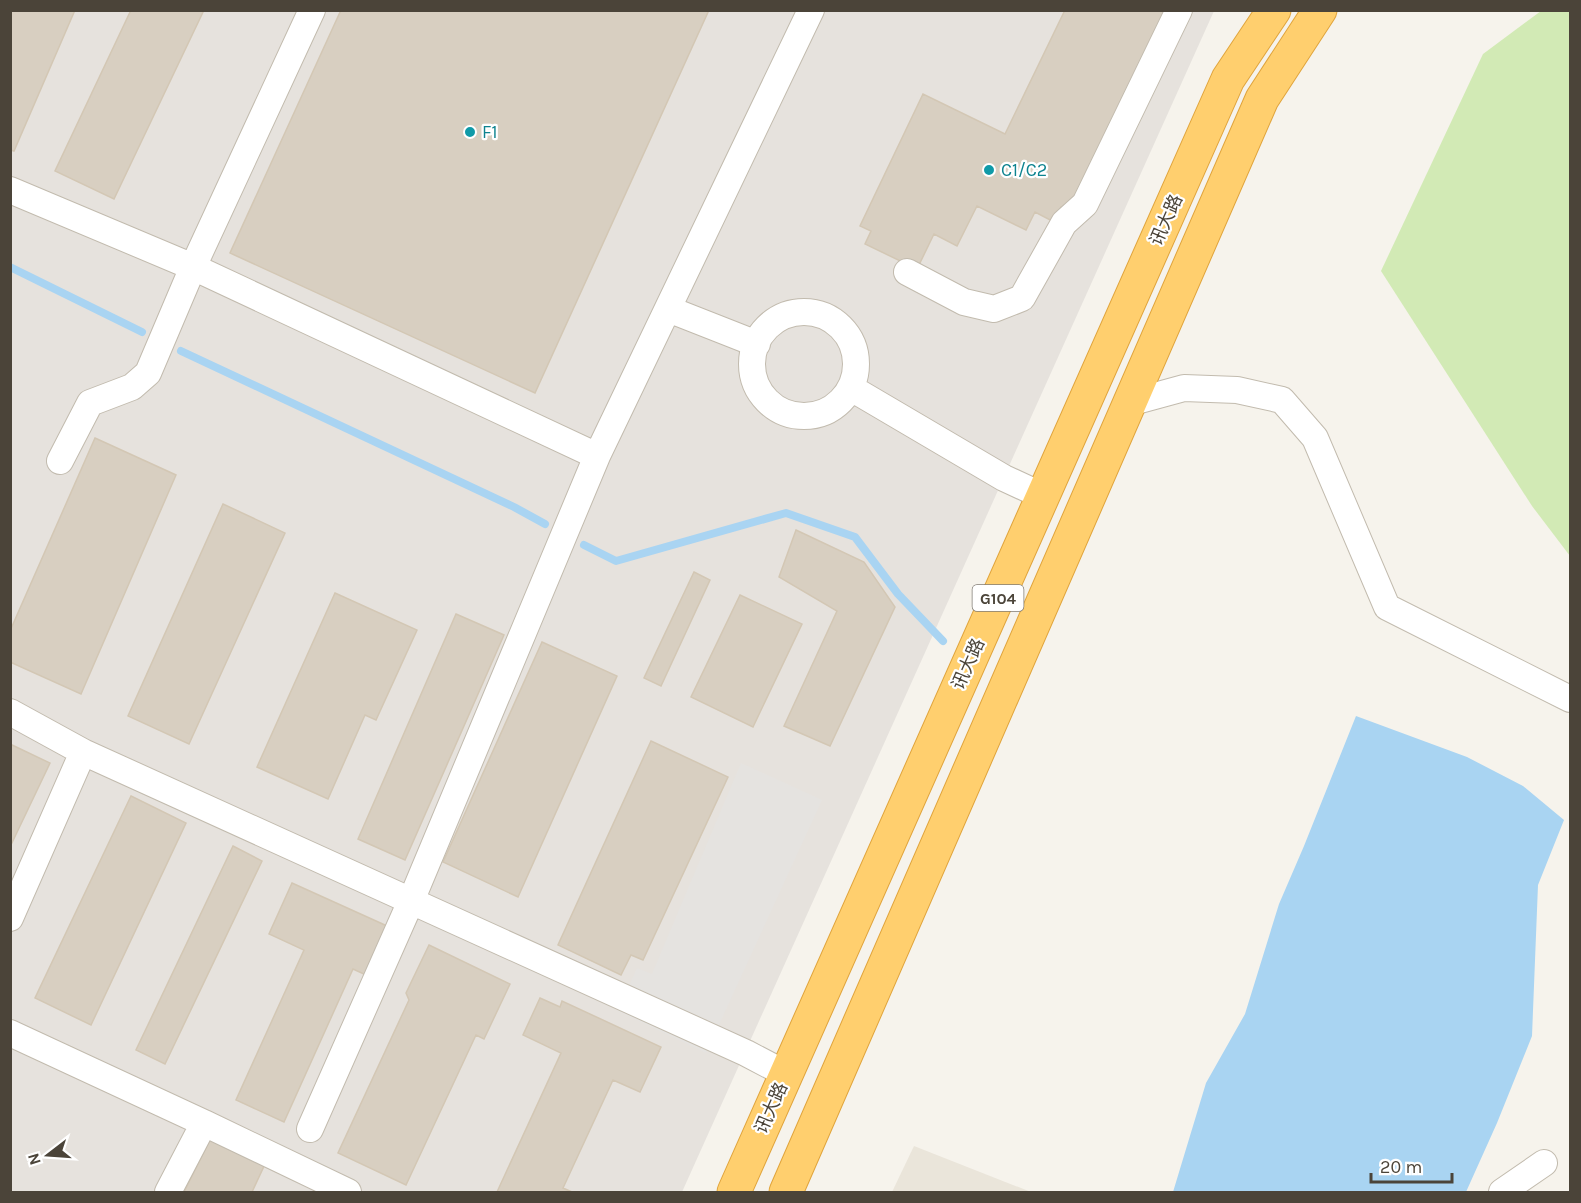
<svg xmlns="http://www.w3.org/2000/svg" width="1581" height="1203" viewBox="0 0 1581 1203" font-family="Karla,'Noto Sans SC',sans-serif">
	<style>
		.residential { fill: #eae5da }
		.industrial { fill: #e6e2dd }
		.green { fill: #d2eab5 }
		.parking { fill: #e5e3e0 }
		.water { fill: #a9d4f2 }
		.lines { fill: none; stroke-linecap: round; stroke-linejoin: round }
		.stream { stroke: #a9d4f2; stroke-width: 8 }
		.building { fill: #d8cfc1; stroke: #d3c7b4; stroke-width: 1.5 }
		.minor-casing { stroke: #c2bbae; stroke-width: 28 }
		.highway-casing { stroke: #e0a43c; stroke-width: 35 }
		.minor { stroke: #fff; stroke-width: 26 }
		.highway { stroke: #ffcf6e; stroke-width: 33 }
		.culture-dot { fill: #0f9aa8; stroke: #fff; stroke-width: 2 }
		.labels { text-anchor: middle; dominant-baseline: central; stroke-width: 4.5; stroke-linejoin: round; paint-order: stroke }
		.shield { fill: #fff; stroke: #817c74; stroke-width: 1.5 }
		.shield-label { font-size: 16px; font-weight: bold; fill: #4b4439 }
		.culture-label { font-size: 18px; fill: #0d838f; stroke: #fff; text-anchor: start }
		.street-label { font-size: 18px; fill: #4b4439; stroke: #fff }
	</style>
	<rect width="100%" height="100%" fill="#f6f3ec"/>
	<path class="residential" d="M914,1146L1031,1192H892Z"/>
	<path class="industrial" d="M10,11H1214L682,1192H11Z"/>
	<path class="green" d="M1541,11H1570V556L1532,506L1381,271L1483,54Z"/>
	<path class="parking" d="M741,763L822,800L706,1053L618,1011L637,968L652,974Z"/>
	<path class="water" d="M1356,716L1467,757L1523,786L1564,820L1538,885L1532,1036L1497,1123L1466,1192H1173L1206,1083L1245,1014L1279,904L1304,846Z"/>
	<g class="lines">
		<path class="stream" d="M10,267L142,332
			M181,351L514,507L545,524
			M584,545L616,561L786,513L855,537L898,594L943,641"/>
	</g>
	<path class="building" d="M10,10H75L14,151L10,150Z
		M131,10H204L114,199L55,171Z
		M341,10H709L535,393L230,253Z
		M1065,10H1167L1071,211L1061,207L1054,222L1035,212L1026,230L977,206L957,246L934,234L917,269L865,244L871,231L860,226L923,94L1005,134Z
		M95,438L176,475L81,694L10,662V631Z
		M223,504L285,533L189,744L128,716Z
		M796,530L864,562L895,607L830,746L784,726L837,611L779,577Z
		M694,572L710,580L661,686L644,678Z
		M335,593L417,630L376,720L365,715L328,799L257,767Z
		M740,595L802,624L753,727L691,697Z
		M456,614L504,635L405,860L358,839Z
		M542,642L617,676L518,897L443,862Z
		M651,741L728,777L643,960L631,955L621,975L558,945Z
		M10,744L50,763L10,847Z
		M131,796L186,823L91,1025L35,998Z
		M233,846L262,861L165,1064L136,1050Z
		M292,883L387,926L366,975L353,969L284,1122L236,1100L304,950L269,934Z
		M429,945L510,984L484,1039L476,1035L406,1185L338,1153L409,1000L406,993Z
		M540,998L560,1007L562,1001L661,1047L640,1092L613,1080L563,1188L572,1192H497L561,1053L523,1035Z
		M211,1138L265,1164L252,1192H184Z"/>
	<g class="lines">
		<defs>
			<path id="minor" d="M312,10L193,267L597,456L811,10
				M10,190L193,267L148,373L132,387L90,403L60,461
				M907,272L964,302L994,309L1022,298L1064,223L1085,204L1179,10
				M668,309L757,344
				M752 364a52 52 0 1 1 104 0a52 52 0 1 1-104 0Z
				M851,388L1004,478L1043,496
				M1129,403L1184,388L1237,390L1282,400L1315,438L1387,607L1570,699
				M10,712L83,752L10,918
				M83,752L746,1053L786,1074
				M10,1033L204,1123L168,1192
				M204,1123L348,1192
				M310,1129L411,901L597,456
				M1502,1192L1544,1163"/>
			<path id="highway" d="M734,1192L1228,79L1274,10
				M786,1192L1262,99L1320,10"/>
		</defs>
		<use href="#minor" class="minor-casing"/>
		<use href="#highway" class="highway-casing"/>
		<use href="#minor" class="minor"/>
		<use href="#highway" class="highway"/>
	</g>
	<g class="culture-dot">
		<circle cx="470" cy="132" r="6"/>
		<circle cx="989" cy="170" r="6"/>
	</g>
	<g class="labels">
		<rect class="shield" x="972.5" y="585" width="51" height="26" rx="4.5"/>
		<g class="shield-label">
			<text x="998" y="598">G104</text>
		</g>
		<g class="culture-label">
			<text x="482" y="132">F1</text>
			<text x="1001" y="170">C1/C2</text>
		</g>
		<g class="street-label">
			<text transform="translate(1166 220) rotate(-66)">讯大路</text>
			<text transform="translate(968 664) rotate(-66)">讯大路</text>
			<text transform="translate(771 1108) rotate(-66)">讯大路</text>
		</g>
	</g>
	<rect width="1581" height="1203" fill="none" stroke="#4b4439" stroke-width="24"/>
	<g transform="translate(48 1155) rotate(253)" stroke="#ffffff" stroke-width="4.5" paint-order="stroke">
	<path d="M0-4.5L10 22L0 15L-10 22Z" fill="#4b4439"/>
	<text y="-9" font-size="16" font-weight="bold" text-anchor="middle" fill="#4b4439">N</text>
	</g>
	<path d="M1371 1173v9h81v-9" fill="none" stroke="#4b4439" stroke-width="3"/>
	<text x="1380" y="1173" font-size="18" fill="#4b4439" stroke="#ffffff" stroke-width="4.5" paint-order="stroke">20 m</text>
</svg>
